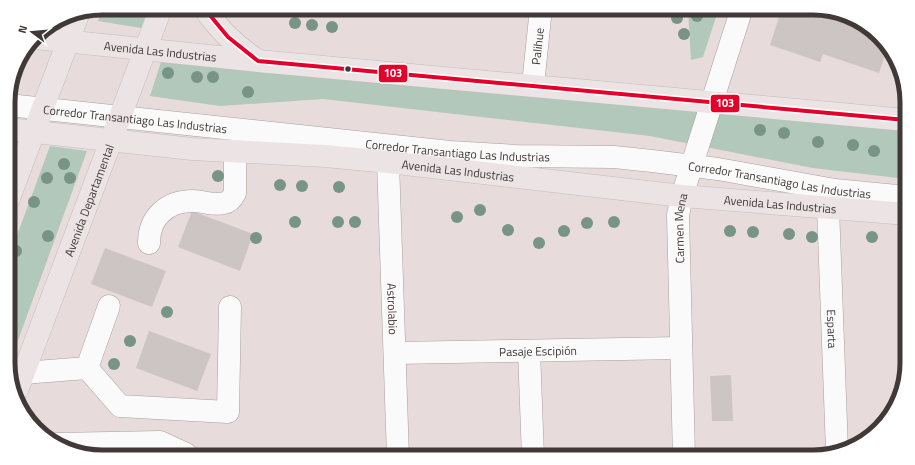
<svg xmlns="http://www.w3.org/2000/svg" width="915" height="465" viewBox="0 0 915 465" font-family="'Titillium Web',sans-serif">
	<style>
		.green { fill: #b1c8bb }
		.building { fill: #cdc5c3 }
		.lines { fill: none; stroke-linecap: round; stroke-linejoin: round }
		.minor-casing { stroke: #a79f9e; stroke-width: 23 }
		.major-casing { stroke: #c2bcbc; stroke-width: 23 }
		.minor { stroke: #fbfafa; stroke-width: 22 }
		.major { stroke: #ece4e4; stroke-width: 22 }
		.bus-1-casing { stroke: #fff; stroke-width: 7 }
		.bus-1 { stroke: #e4002b; stroke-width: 4 }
		.tree { fill: #789487 }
		.bus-dot { fill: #413938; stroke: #fff; stroke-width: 1.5 }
		.labels { text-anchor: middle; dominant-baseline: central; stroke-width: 4; stroke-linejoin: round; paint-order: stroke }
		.street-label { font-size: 12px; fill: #413938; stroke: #fff }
		.rim { fill: none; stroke: #413938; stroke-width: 5 }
		.line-badge { stroke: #fff; stroke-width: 1.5 }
		.badge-label { font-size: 11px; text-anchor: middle; font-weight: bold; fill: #fff }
	</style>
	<rect width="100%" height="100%" fill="#e7dcdb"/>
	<path class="green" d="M103,8H149L141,28L98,21Z
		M688,8H719L703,57L691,60Z
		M29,45L32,46L18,87L11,86L18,61Z
		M162,59L906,128V179L813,168L650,136L323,99L220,106L150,96Z
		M50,146L87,151L9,365V257Z"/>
	<path class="building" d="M782,8H813L837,14L860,22L888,47L879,73L823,54L820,62L770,45Z
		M192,211L253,234L240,271L178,247Z
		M105,248L166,271L152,307L91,284Z
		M149,331L211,354L197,391L136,368Z
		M731,375L733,421H712L710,376Z"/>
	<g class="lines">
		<defs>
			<g id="minor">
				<path id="s1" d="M533,85L541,8"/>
				<path id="s2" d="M8,105L450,152L516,156L614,157L652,161L718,169L835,190L907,197"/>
				<path id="s3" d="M388,162L398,457"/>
				<path id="s4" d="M828,207L837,451"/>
				<path d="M149,243C149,217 167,201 193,201C203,201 214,206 224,203C230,202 233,197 235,193V151"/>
				<path d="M529,351L533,457"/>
				<path id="s5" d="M395,353L681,348"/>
				<path d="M87,368L120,406L228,412L230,307"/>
				<path d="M23,373L87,368L109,306"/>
				<path d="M57,444L160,442L186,454L187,457"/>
				<path id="s6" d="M684,457L678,215L682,196L742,8"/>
			</g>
			<g id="major">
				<path d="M204,8C218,29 236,46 257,60"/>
				<path id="s7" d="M35,38L258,61L906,120"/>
				<path id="s8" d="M8,129L192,149L325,156L388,162L682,196L907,214"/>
				<path d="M8,201L79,12"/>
				<path id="s9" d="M16,393L161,8"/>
			</g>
		</defs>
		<use href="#minor" class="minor-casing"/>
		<use href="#major" class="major-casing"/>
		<use href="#minor" class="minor"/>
		<use href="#major" class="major"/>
		<defs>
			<path id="bus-1" d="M204,8L228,37L258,61L906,120"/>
		</defs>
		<use href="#bus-1" class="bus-1-casing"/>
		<use href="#bus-1" class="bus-1"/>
	</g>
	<g class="tree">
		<circle cx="697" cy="16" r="6"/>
		<circle cx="677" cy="18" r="6"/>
		<circle cx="295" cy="23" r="6"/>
		<circle cx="312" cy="25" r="6"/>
		<circle cx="332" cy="27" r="6"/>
		<circle cx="684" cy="34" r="6"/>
		<circle cx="168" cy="73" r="6"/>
		<circle cx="197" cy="77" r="6"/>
		<circle cx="213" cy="77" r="6"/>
		<circle cx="248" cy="92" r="6"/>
		<circle cx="760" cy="130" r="6"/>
		<circle cx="784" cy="133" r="6"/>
		<circle cx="818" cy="142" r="6"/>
		<circle cx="853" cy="145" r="6"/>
		<circle cx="874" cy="151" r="6"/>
		<circle cx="64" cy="164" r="6"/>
		<circle cx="218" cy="176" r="6"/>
		<circle cx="47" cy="178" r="6"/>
		<circle cx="70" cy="178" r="6"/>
		<circle cx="280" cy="185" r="6"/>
		<circle cx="302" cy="186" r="6"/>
		<circle cx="339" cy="187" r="6"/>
		<circle cx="34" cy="202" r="6"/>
		<circle cx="480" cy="210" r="6"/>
		<circle cx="457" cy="217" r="6"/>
		<circle cx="295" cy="222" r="6"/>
		<circle cx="338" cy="222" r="6"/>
		<circle cx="355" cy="222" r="6"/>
		<circle cx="614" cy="222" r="6"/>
		<circle cx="587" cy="223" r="6"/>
		<circle cx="508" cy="230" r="6"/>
		<circle cx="564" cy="231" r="6"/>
		<circle cx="730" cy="231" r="6"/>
		<circle cx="753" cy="232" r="6"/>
		<circle cx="789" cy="234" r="6"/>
		<circle cx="48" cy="236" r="6"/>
		<circle cx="812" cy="237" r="6"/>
		<circle cx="872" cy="237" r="6"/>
		<circle cx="256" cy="238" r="6"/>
		<circle cx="539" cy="243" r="6"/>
		<circle cx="16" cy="251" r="6"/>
		<circle cx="167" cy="312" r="6"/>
		<circle cx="130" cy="341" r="6"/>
		<circle cx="114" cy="364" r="6"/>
	</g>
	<circle class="bus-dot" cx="348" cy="69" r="3.5"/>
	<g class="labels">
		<g class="street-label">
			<text stroke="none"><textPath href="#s1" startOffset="39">Palihue</textPath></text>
			<text stroke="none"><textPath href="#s7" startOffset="126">Avenida Las Industrias</textPath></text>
			<text stroke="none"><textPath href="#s2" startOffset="128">Corredor Transantiago Las Industrias</textPath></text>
			<text stroke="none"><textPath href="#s2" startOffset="452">Corredor Transantiago Las Industrias</textPath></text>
			<text stroke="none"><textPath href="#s8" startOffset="452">Avenida Las Industrias</textPath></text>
			<text stroke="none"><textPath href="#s2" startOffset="776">Corredor Transantiago Las Industrias</textPath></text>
			<text stroke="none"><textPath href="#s9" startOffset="206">Avenida Departamental</textPath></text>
			<text stroke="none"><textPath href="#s8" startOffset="776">Avenida Las Industrias</textPath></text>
			<text stroke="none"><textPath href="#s6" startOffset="229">Carmen Mena</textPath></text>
			<text stroke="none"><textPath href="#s3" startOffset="147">Astrolabio</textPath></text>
			<text stroke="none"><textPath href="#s4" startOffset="122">Esparta</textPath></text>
			<text stroke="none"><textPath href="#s5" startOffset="143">Pasaje Escipión</textPath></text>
		</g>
	</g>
	<path d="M0 0H915V465H0ZM102 15H813A87 87 0 0 1 900 102V363A87 87 0 0 1 813 450H102A87 87 0 0 1 15 363V102A87 87 0 0 1 102 15Z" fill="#fff" fill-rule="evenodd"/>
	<path class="rim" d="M102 15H813A87 87 0 0 1 900 102V363A87 87 0 0 1 813 450H102A87 87 0 0 1 15 363V102A87 87 0 0 1 102 15Z"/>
	<g class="line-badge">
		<rect x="378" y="64" width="30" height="19" rx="4" fill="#e4002b"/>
		<rect x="710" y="94" width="30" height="19" rx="4" fill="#e4002b"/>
	</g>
	<g class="badge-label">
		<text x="393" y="77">103</text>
		<text x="725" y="107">103</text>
	</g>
	<g transform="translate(32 32) rotate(286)" stroke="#ffffff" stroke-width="3" paint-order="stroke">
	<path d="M0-3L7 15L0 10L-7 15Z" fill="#413938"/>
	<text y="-6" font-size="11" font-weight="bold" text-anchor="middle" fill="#413938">N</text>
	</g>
</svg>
